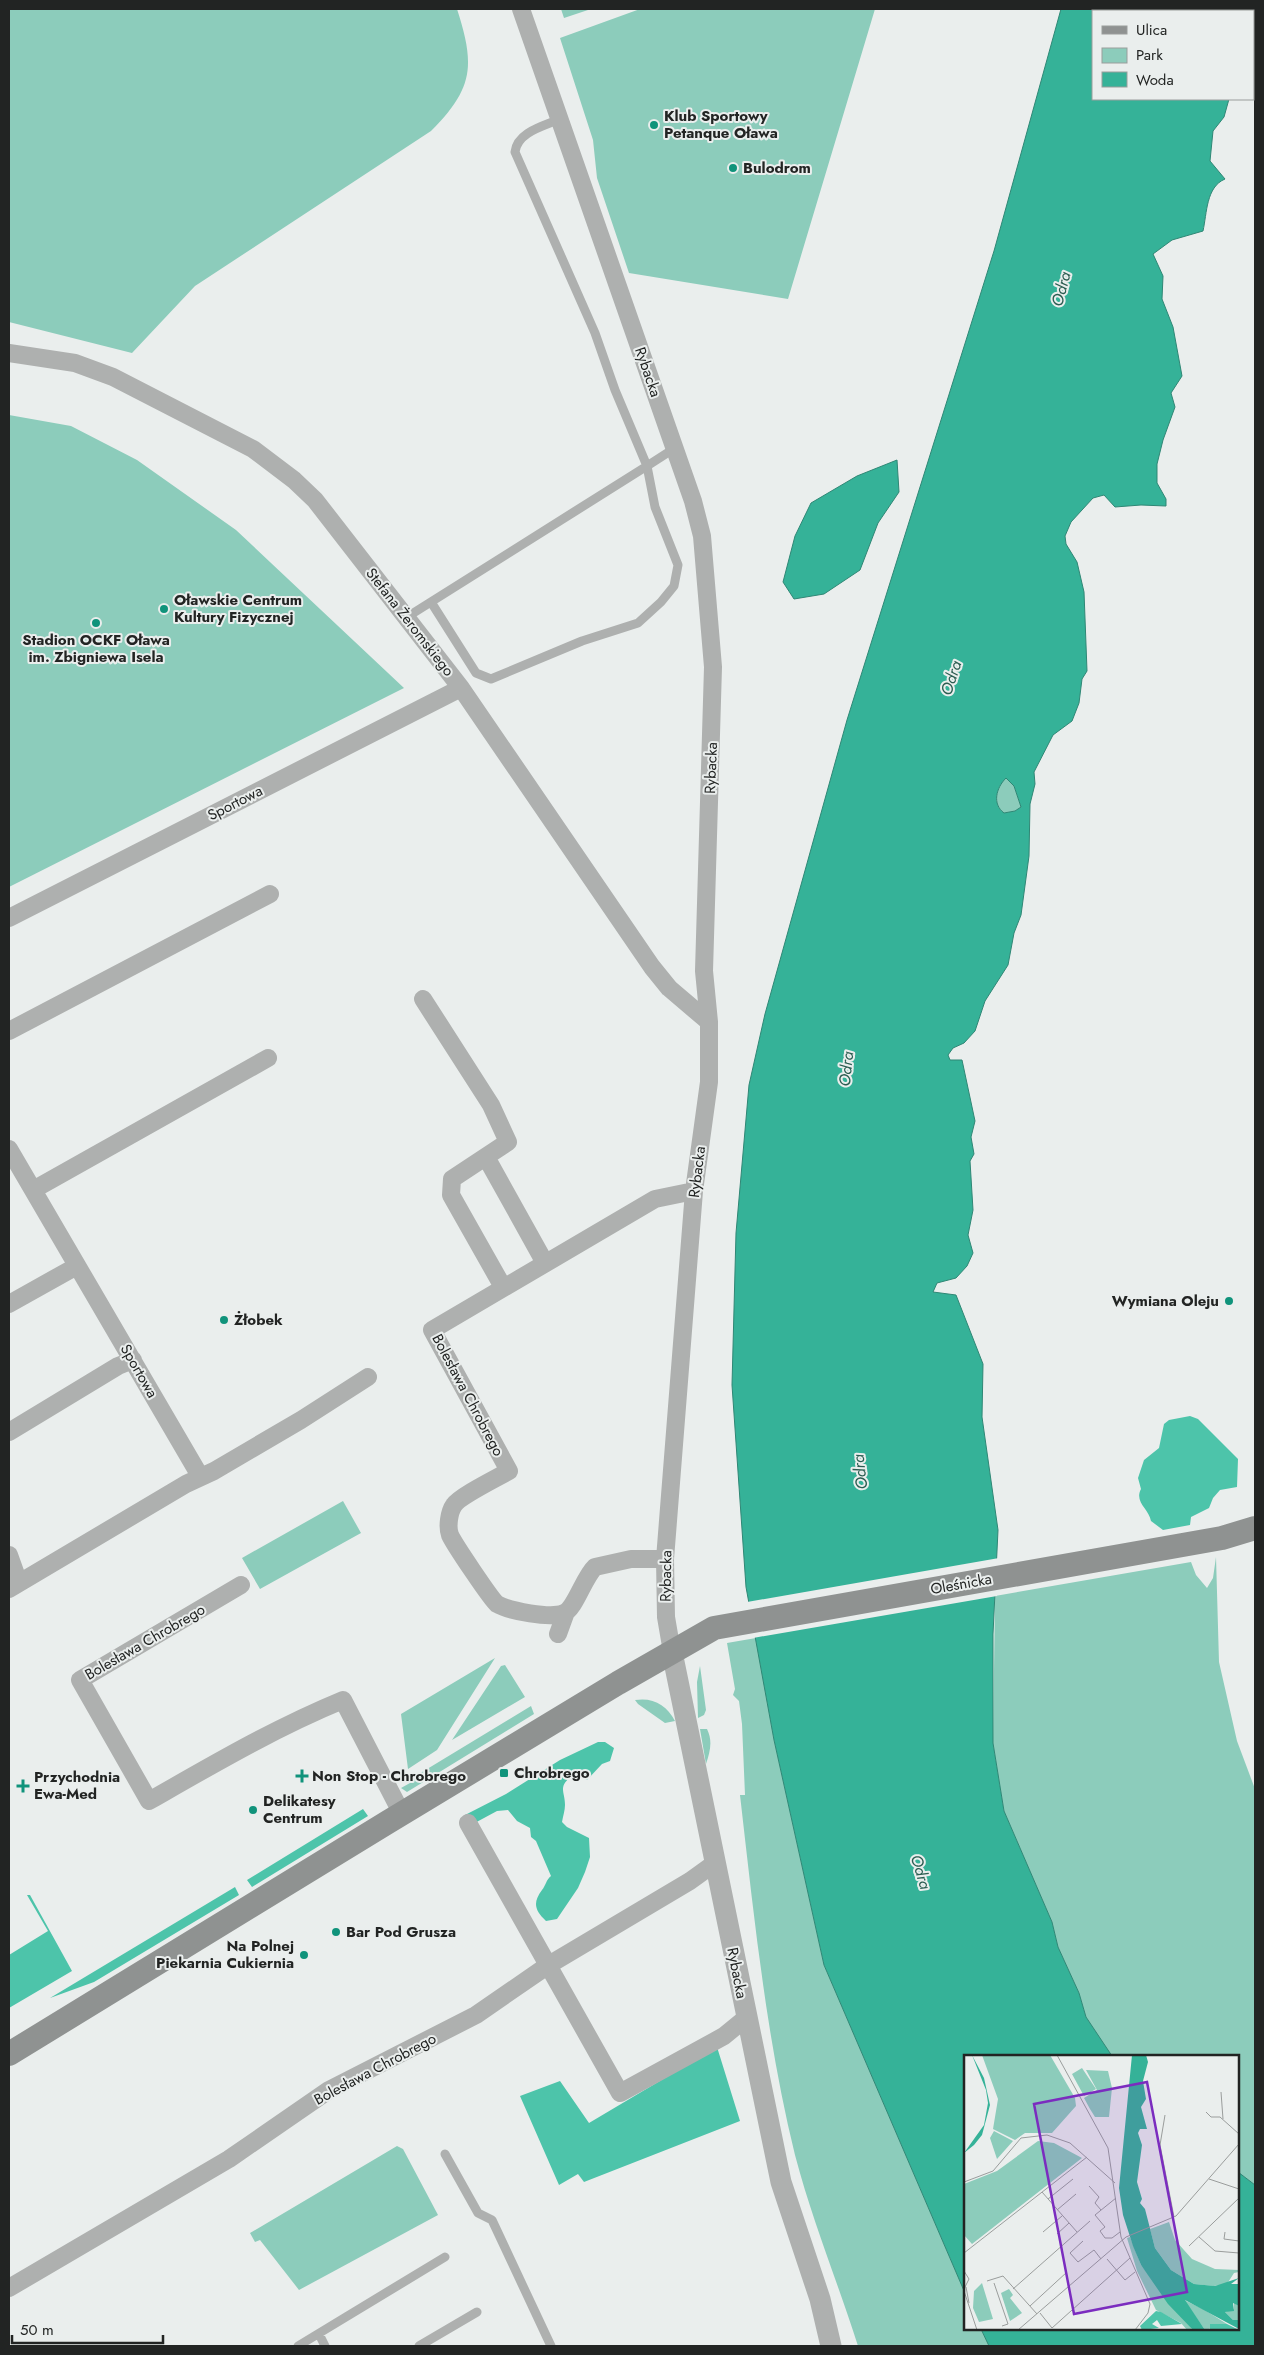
<svg xmlns="http://www.w3.org/2000/svg" width="1264" height="2355" viewBox="0 0 1264 2355" font-family="Jost,sans-serif">
	<style>
		.green { fill: #8cccbb }
		.forest { fill: #4dc4aa }
		.water { fill: #35b298; stroke: #2f8775; fill-rule: evenodd }
		.pier { fill: #eaeeed }
		.lines { fill: none; stroke-linecap: round; stroke-linejoin: round }
		.service { stroke: #aeb0af; stroke-width: 9 }
		.minor { stroke: #aeb0af; stroke-width: 18 }
		.tertiary { stroke: #aeb0af; stroke-width: 21 }
		.secondary { stroke: #8f9291; stroke-width: 24 }
		.poi-dot { fill: #10937b; stroke: #eaeeed; stroke-width: 2 }
		.labels { text-anchor: middle; dominant-baseline: central; stroke-width: 4; stroke-linejoin: round; paint-order: stroke }
		.poi-label { font-size: 15px; font-weight: bold; fill: #222423; stroke: #eaeeed; text-anchor: start }
		.street-label { font-size: 15px; fill: #222423; stroke: #eaeeed }
		.water-label { font-size: 16px; font-style: italic; fill: #2b5d51; stroke: #eaeeed }
		.inset-road { fill: none; stroke: #9a9d9c; stroke-width: 1 }
		.view { fill: #7b2cbf; fill-opacity: 0.15; stroke: #7b2cbf; stroke-width: 2.5 }
		.inset-edge { fill: none; stroke: #222423; stroke-width: 2.5 }
	</style>
	<rect width="100%" height="100%" fill="#eaeeed"/>
	<path class="green" d="M9,9H457C475,65 474,88 431,131L195,286L132,353L9,322Z
		M561,9H591L564,18Z
		M640,9H875L788,299L629,273L597,178L593,140L560,38Z
		M9,415L71,426L137,460L236,530L404,688L9,887Z
		M1006,778L1014,786L1021,807L1015,811L1004,813C992,804 996,788 1006,778Z
		M343,1501L361,1533L260,1589L242,1558Z
		M1216,1557L1219,1662L1237,1741L1255,1789V2185L1238,2172V2056H1112L1086,2017L1079,1993L1058,1947L1052,1922L1004,1811L993,1743L995,1596L1191,1562L1196,1575L1207,1588L1213,1578Z
		M756,1638L774,1740L824,1965L965,2293V2329H981L989,2346H858C838,2283 812,2220 795,2155C766,2037 754,1916 740,1795H745L742,1724L739,1701L733,1695L735,1689L727,1643Z
		M495,1658L437,1750L408,1769L401,1714Z
		M505,1665L525,1697L452,1740L501,1666Z
		M700,1666L706,1710L704,1715L698,1718L697,1682Z
		M635,1700C653,1697 667,1705 675,1721L665,1723L638,1704Z
		M531,1706L534,1714L407,1792L401,1788L410,1783L409,1780Z
		M700,1729H707C713,1741 710,1752 706,1764Z
		M397,2146L403,2149L438,2215L299,2290L260,2240L255,2242L250,2233Z"/>
	<path class="forest" d="M1190,1416L1198,1419L1238,1459L1237,1487L1220,1490L1213,1498L1209,1508L1191,1517L1190,1525L1163,1530L1151,1521C1149,1509 1134,1502 1141,1489L1138,1478L1144,1460L1159,1448L1164,1424L1169,1420Z
		M598,1742H605L614,1748L610,1761L602,1764L587,1780L573,1775C557,1787 565,1791 565,1805C565,1810 563,1816 562,1822L567,1827L589,1838L590,1857L585,1872L578,1888L557,1919L546,1921C534,1910 533,1902 542,1890C546,1885 546,1880 551,1876L536,1841L531,1837L530,1828L517,1821L508,1810L497,1811L471,1825L465,1815L506,1794L560,1760Z
		M363,1809L368,1816L252,1887L247,1880Z
		M235,1887L239,1895L94,1982L50,1998Z
		M27,1895H30L72,1971L9,2008V1955L48,1931Z
		M717,2047L740,2121L584,2182L578,2174L559,2185L520,2096L560,2081L589,2123Z"/>
	<path class="water" d="M1061,9H1244L1245,11H1093V99H1229L1224,117L1213,131L1210,161L1225,179C1206,187 1207,213 1203,231L1172,240L1153,254L1163,276L1162,299L1173,327L1182,376L1171,393L1175,407L1163,440L1157,464V483L1166,499V506L1141,505L1115,507L1104,495L1093,498L1071,522L1065,536L1066,544L1077,562L1084,592L1087,671L1082,679L1079,703L1072,721L1053,735L1034,772L1035,784L1030,804L1029,856L1021,915L1014,933L1008,965L985,1001L975,1031L964,1043L953,1048L948,1055L950,1060H962L975,1121L971,1137L974,1154L970,1161L973,1210L968,1235L973,1253L967,1266L956,1278L937,1283L933,1292L956,1295L983,1364L982,1417L998,1530L993,1634V1743L1004,1811L1052,1922L1058,1947L1079,1993L1086,2017L1112,2056H965V2293L824,1965L774,1740L746,1587L732,1385L736,1233L749,1085L765,1014L847,720L994,251ZM1006,778L1014,786L1021,807L1015,811L1004,813C992,804 996,788 1006,778Z
		M897,460L899,492L878,523L860,570L824,594L794,599L783,582L795,536L811,503L857,476Z
		M1238,2172L1255,2185V2346H989L981,2329H1238Z"/>
	<path class="pier" d="M999,1558L997,1596L753,1638L747,1602Z"/>
	<g class="lines">
		<path class="service" d="M560,119C544,126 517,132 515,152L595,333L615,390L647,466L675,448
			M407,617L647,466L655,507L678,565L674,586L661,602L638,623L582,641L491,679L476,673L431,602
			M445,2154L478,2213L492,2220L551,2346
			M319,2334L325,2346
			M298,2346L445,2257
			M419,2346L477,2312"/>
		<path class="minor" d="M521,9L693,501L702,536L713,667L704,971L709,1022V1082L694,1191L665,1559L666,1617L672,1652
			M9,353L75,363L113,377L253,449L294,480L315,500L461,688L652,967L669,988L709,1022
			M9,918L461,688
			M423,999L491,1105L508,1142L452,1179L451,1195L503,1287
			M9,1031L270,894
			M9,1149L200,1476
			M486,1157L545,1263
			M33,1190L268,1058
			M9,1304L77,1266
			M9,1432L118,1366L133,1360
			M9,1555L19,1583
			M665,1559H631L595,1567C584,1577 575,1609 564,1613C551,1619 509,1611 497,1604C491,1599 454,1544 450,1535C447,1527 449,1512 454,1505C460,1496 497,1478 509,1471L432,1330L655,1199L694,1191
			M241,1585L80,1680L149,1801C212,1765 275,1728 343,1700L402,1814
			M9,1589L186,1484L214,1471L301,1420L368,1377
			M558,1634L566,1612
			M468,1823L620,2093L724,2036L746,2018
			M9,2288L229,2159L329,2090L476,2015L547,1966L690,1881L715,1863"/>
		<path class="tertiary" d="M672,1652L781,2182L820,2299L831,2346"/>
		<path class="secondary" d="M9,2054L388,1822L618,1683L714,1628L1222,1538L1255,1528"/>
	</g>
	<g class="poi-dot">
		<circle cx="654" cy="125" r="5"/>
		<circle cx="733" cy="168" r="5"/>
		<circle cx="164" cy="609" r="5"/>
		<circle cx="96" cy="623" r="5"/>
		<circle cx="1229" cy="1301" r="5"/>
		<circle cx="224" cy="1320" r="5"/>
		<rect x="499" y="1768" width="10" height="10" rx="2.5"/>
		<path d="M299.5 1768.5h5v5h5v5h-5v5h-5v-5h-5v-5h5z"/>
		<path d="M20.5 1778.5h5v5h5v5h-5v5h-5v-5h-5v-5h5z"/>
		<circle cx="253" cy="1810" r="5"/>
		<circle cx="336" cy="1932" r="5"/>
		<circle cx="304" cy="1955" r="5"/>
	</g>
	<g class="labels">
		<g class="poi-label">
			<text x="664" y="116">Klub Sportowy<tspan x="664" dy="17">Petanque Oława</tspan></text>
			<text x="743" y="168">Bulodrom</text>
			<text x="174" y="600">Oławskie Centrum<tspan x="174" dy="17">Kultury Fizycznej</tspan></text>
			<text x="96" y="640" text-anchor="middle">Stadion OCKF Oława<tspan x="96" dy="17">im. Zbigniewa Isela</tspan></text>
			<text x="1219" y="1301" text-anchor="end">Wymiana Oleju</text>
			<text x="234" y="1320">Żłobek</text>
			<text x="514" y="1773">Chrobrego</text>
			<text x="312" y="1776">Non Stop - Chrobrego</text>
			<text x="34" y="1777">Przychodnia<tspan x="34" dy="17">Ewa-Med</tspan></text>
			<text x="263" y="1801">Delikatesy<tspan x="263" dy="17">Centrum</tspan></text>
			<text x="346" y="1932">Bar Pod Grusza</text>
			<text x="294" y="1946" text-anchor="end">Na Polnej<tspan x="294" dy="17">Piekarnia Cukiernia</tspan></text>
		</g>
		<g class="street-label">
			<text transform="translate(648 372) rotate(71)">Rybacka</text>
			<text transform="translate(410 622) rotate(52)">Stefana Żeromskiego</text>
			<text transform="translate(711 768) rotate(-88)">Rybacka</text>
			<text transform="translate(235 803) rotate(-27)">Sportowa</text>
			<text transform="translate(697 1172) rotate(-83)">Rybacka</text>
			<text transform="translate(139 1371) rotate(60)">Sportowa</text>
			<text transform="translate(468 1395) rotate(62)">Bolesława Chrobrego</text>
			<text transform="translate(666 1576) rotate(-89)">Rybacka</text>
			<text transform="translate(961 1584) rotate(-10)">Oleśnicka</text>
			<text transform="translate(145 1642) rotate(-30)">Bolesława Chrobrego</text>
			<text transform="translate(737 1973) rotate(79)">Rybacka</text>
			<text transform="translate(375 2069) rotate(-28)">Bolesława Chrobrego</text>
		</g>
		<g class="water-label">
			<text transform="translate(1061 289) rotate(-75)">Odra</text>
			<text transform="translate(951 678) rotate(-72)">Odra</text>
			<text transform="translate(846 1069) rotate(-84)">Odra</text>
			<text transform="translate(860 1472) rotate(-97)">Odra</text>
			<text transform="translate(921 1872) rotate(73)">Odra</text>
		</g>
	</g>
	<g transform="translate(964 2055)">
		<rect width="275" height="275" fill="#eaeeed"/>
		<path d="M18,0H86L111,43L112,51L88,78H61L51,85L29,74L34,44ZM118,13L132,34L120,41L108,19ZM122,15L144,16L148,33L145,62H131L126,54L120,43L133,35ZM30,76L49,86L33,104L26,83ZM74,86L90,88L118,103L8,189L0,180V129L33,116ZM205,167L211,185L228,204L251,214L275,215V217L270,218L263,229L250,231L230,229L207,215L191,193L186,174ZM166,182L177,210L229,275H223L217,268L192,255L173,216L163,183ZM18,228L29,264L15,267L9,253L10,236ZM45,234L49,240L46,243L58,258L46,266L37,238ZM220,245L239,254L263,269L241,275ZM270,248L275,251V265H269L261,257L270,254Z" fill="#8cccbb"/>
		<path d="M192,256L197,257L218,269L197,271L193,265L188,269L195,273L178,275L176,271ZM246,269H263L275,275H246Z" fill="#4dc4aa"/>
		<path d="M8,0L20,23L26,50L18,80L10,90L0,98L20,70L24,48L22,35ZM168,0H182L184,7L179,26L182,44L177,52L183,74H176L174,78L178,90L173,127L178,144L176,148L181,154L191,193L207,215L230,229L251,231L275,223L267,229H275V251L269,248L270,256L261,257L269,265H275V274L221,245L241,275H229L204,249L177,210L169,191L159,160L155,133Z" fill="#35b298"/>
		<path class="inset-road" d="M93,0L144,93L157,182L186,249L184,258L171,275M257,37L259,64M242,57L247,62H256L275,79M201,60L196,90L210,162M245,124L275,134M0,127L29,116L57,83L83,80L106,88L151,128M125,131L135,142L131,148L137,155M78,137L113,177M152,143L131,160L141,172L136,176L141,183H148L156,177M84,144L109,124M93,155L112,139M79,177L98,161M261,177L260,184L275,186M93,179L105,168M235,182L251,196L275,198M119,186L106,198L114,207L130,195L137,204M225,191L275,143M0,198L123,102M143,204L161,225L171,217M0,216L5,224L0,234M23,226L39,221L73,259M30,228L44,269L38,271M2,232L5,248M49,234L126,166M0,236L13,275M66,251L103,217M76,258L88,273L166,203M54,275L162,182L212,161L275,89"/>
		<path class="view" d="M183,27L223,237L110,259L70,49Z"/>
		<rect width="275" height="275" class="inset-edge"/>
	</g>
	<rect width="1264" height="2355" fill="none" stroke="#222423" stroke-width="20"/>
	<rect x="1092" y="10" width="162" height="90" fill="#eaeeed" stroke="#9a9d9c"/>
	<rect x="1102" y="26" width="25" height="8" fill="#8f9291" stroke="#9a9d9c"/>
	<text x="1136" y="35" font-size="15" fill="#222423">Ulica</text>
	<rect x="1102" y="48" width="25" height="15" fill="#8cccbb" stroke="#9a9d9c"/>
	<text x="1136" y="60" font-size="15" fill="#222423">Park</text>
	<rect x="1102" y="72" width="25" height="15" fill="#35b298" stroke="#9a9d9c"/>
	<text x="1136" y="85" font-size="15" fill="#222423">Woda</text>
	<path d="M12 2335v8h151v-8" fill="none" stroke="#222423" stroke-width="2.5"/>
	<text x="20" y="2335" font-size="15" fill="#222423" stroke="#eaeeed" stroke-width="4" paint-order="stroke">50 m</text>
</svg>
